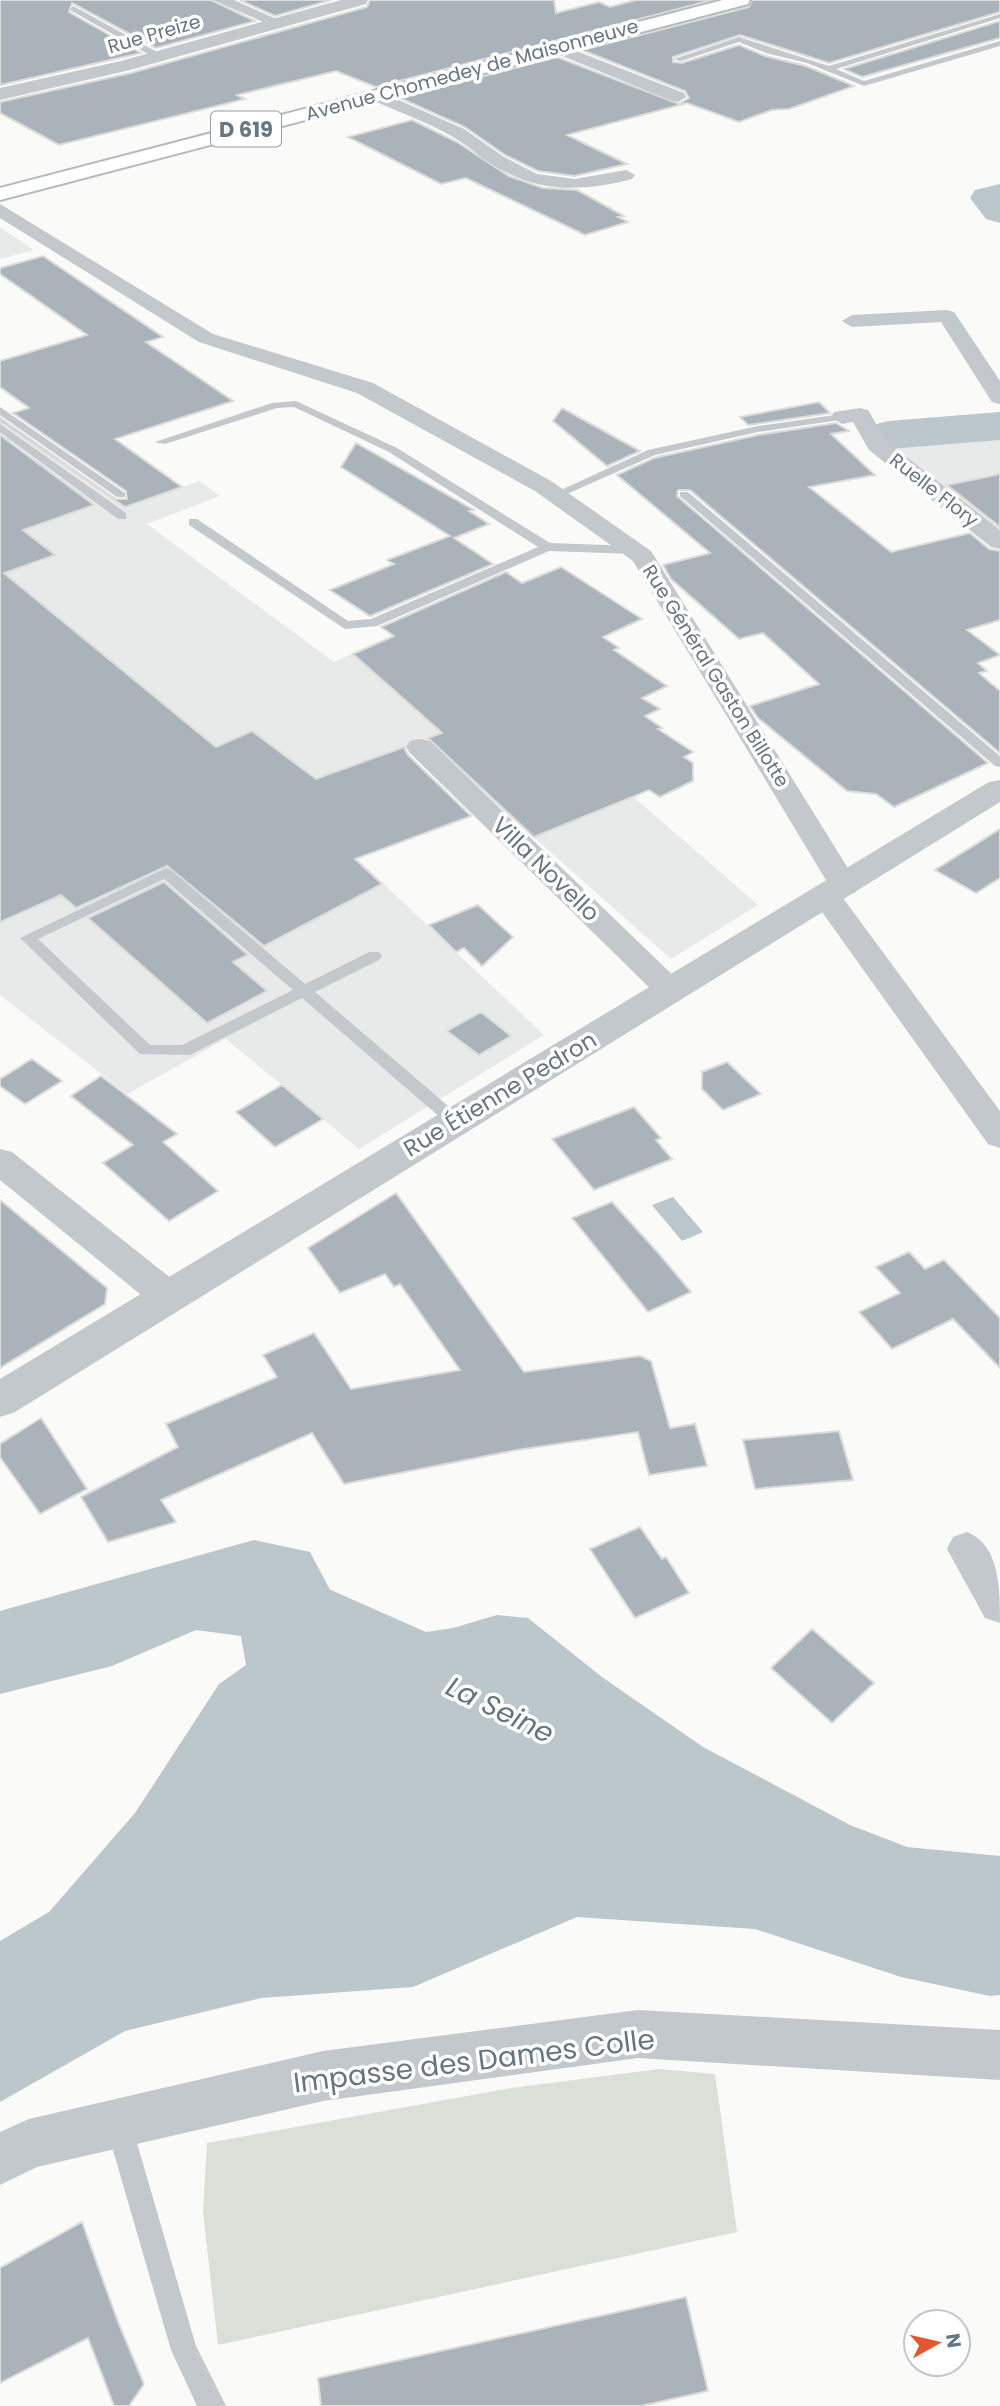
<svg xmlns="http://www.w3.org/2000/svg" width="1000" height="2406" viewBox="0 0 1000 2406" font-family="Poppins,sans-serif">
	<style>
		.built { fill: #e8e9e9 }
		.green { fill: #dadfd7 }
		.water { fill: #bbc7cb }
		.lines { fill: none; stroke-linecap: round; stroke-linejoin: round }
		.river { fill: #bbc7cb; fill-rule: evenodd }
		.building { fill: #aab3b9; stroke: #dcdcda; stroke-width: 2 }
		.primary-casing { stroke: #b5babe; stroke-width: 4 }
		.service { fill: #c3c8cc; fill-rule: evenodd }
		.minor { fill: #c3c8cc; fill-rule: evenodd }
		.tertiary { fill: #c3c8cc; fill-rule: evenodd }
		.primary { fill: #fff; fill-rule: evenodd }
		.labels { text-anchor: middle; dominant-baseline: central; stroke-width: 7; stroke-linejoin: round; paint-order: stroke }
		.far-street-label { font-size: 19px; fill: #657683; stroke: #fff }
		.shield { fill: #fff; stroke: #939fa8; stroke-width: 2 }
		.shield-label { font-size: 21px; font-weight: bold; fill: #657683 }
		.street-label { font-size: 23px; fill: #657683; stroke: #fff }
		.near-water-label { font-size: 28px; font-style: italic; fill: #60757c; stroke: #fff }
		.near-street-label { font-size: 28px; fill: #657683; stroke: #fff }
	</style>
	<rect width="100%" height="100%" fill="#fafaf8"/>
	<path class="built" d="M0,227L34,250L0,259Z
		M0,416L117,502H140L199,481L220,496L147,524L334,662L403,631L568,740L758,905L671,959L424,740L285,791L544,1035L359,1149L226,1039L127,1094L0,995Z
		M994,429L1000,434V540L883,447L886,438Z"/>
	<path class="green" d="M659,2069L715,2074L737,2232L218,2345L203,2212L207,2143L512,2088Z"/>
	<path class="water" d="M673,1197L703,1232L682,1241L652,1205Z
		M254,1540L310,1552L338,1605L327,1611L342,1640L359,1642L453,1628L497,1615L528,1618L602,1677L703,1747L850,1825L907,1847L1000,1856V1995L990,1996L901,1977L755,1929L577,1917L413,1987L261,1998L125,2031L0,2102V1941L49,1912L135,1813L219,1684L246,1665L241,1636L196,1630L112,1666L0,1694V1611Z"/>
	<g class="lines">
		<path class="river" d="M1000,184V223L986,219L970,198L975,190Z
			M1000,412V440L889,449L872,445L866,435L872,425L889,421Z
			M247,1553L478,1655L491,1684L478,1713L446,1724L414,1713L216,1618L204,1591L216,1564Z"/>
	</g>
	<path class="building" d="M0,0H211L255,21L156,48L72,3L69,12L141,53L0,85Z
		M240,0H331L275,16Z
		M370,0H554L556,13L599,2L610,7L636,0H713L376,87L336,71L237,95L245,99L59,145L0,113V102L131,73L367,7Z
		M752,0H1000V12L829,63L740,35L673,57V62L682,63L739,45L765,56L806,66L854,86L789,109L772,110L739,122L687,103L567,135L627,164L575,176L538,171L505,155L465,127L400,98L557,57L679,104L689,98L685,91L582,50L749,7Z
		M1000,21V38L862,77L844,69Z
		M412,120L457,142L509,176L543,188L577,190L624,216L618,217L628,222L585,235L466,178L441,184L348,137Z
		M43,256L163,337L146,342L233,401L115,439L182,487L125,507L0,421V418L116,499H127L126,491L13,413L29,408L0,387V361L87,335L0,274V268Z
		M819,402L830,413L748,425L740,417Z
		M562,408L640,451L607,466L553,421Z
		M836,423L849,431L831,434L875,475L809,487L891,552L970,533L989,549L1000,551V620L967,630L1000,655L978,663L987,671L979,673L1000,691V753L690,490H678L677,496L988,763L894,807L876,794L847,791L758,718L750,706L819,684L763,633L739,639L671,579L663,565L710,553L617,475L654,458L758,435Z
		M0,435L94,505L23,530L55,555L4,573L216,747L252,731L316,779L404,747L408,755L471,816L355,859L382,884L264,946L167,866L76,908L61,895L0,922Z
		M356,443L474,510L469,511L489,524L454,538L493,564L370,616L330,590L394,564L387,560L450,536L341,467Z
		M1000,474V527L947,485Z
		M561,567L642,619L603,637L619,648L614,650L667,686L642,698L660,709L645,716L662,728L658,729L693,752L684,757L693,763V781L660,797L649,790L534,837L428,738L442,733L353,654L394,636L381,627L506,572L522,583Z
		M1000,829V878L976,893L935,870Z
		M164,882L248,955L233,962L267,991L207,1023L88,918Z
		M478,905L513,937L482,966L464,948L456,952L429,925Z
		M481,1012L511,1036L479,1055L447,1031Z
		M32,1059L62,1081L25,1104L0,1086V1079Z
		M727,1062L761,1094L723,1110L702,1089V1072Z
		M101,1076L177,1134L163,1142L218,1191L169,1221L103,1163L133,1145L71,1096Z
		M282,1085L323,1119L275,1147L236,1112Z
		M634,1107L661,1138L656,1140L672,1159L594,1190L552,1139Z
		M396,1193L524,1372L640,1356L651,1361L670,1428L695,1424L707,1466L649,1475L638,1432L517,1450L344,1484L312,1433L161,1500L176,1522L108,1542L81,1497L178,1447L166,1424L277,1377L263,1355L314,1333L351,1389L460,1370L400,1284L394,1287L385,1274L340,1293L308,1248Z
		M0,1200L107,1288L105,1304L0,1368Z
		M612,1202L659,1254L691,1292L648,1312L572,1218Z
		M909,1252L925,1269L944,1260L1000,1318V1368L953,1319L892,1349L859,1312L900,1293L876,1267Z
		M41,1418L87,1489L40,1514L0,1457V1444Z
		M839,1431L853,1480L755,1489L743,1440Z
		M640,1527L662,1559L666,1557L689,1593L635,1618L590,1549Z
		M812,1629L874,1683L832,1723L771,1668Z
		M82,2222L118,2322L144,2384L129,2406H114L88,2338L0,2383V2268Z
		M686,2297L708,2391L641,2406H321L318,2378Z"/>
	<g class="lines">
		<defs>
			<path id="primary" d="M723,0H750L748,4L0,200V188Z"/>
		</defs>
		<use href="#primary" class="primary-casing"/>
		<path class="service" d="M73,6L161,54L162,56L155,58L70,10Z
			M1000,14V18L836,69L864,81L1000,41V46L864,86L807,63L766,53L739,42L681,61L674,59L739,37L829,66Z
			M296,401L397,448L550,543L634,546L640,550L634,554L549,551L377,626L345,629L189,525V519H197L348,621L371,619L538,547L389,452L294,407L277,408L165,444L155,442L272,403Z
			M0,407L125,493V497H117L0,415Z
			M842,414L846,415V419L758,432L655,455L560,497L550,495L648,450L758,426Z
			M0,424L126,513V519H118L0,432Z
			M680,492H688L1000,756V767L995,766L680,496Z
			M166,868L171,870L305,984L369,952H379L382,956L379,960L315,992L461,1117L463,1121L461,1125H449L302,998L190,1055L140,1054L20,938ZM164,879L293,990L182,1045H150L38,939Z
			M119,2113L128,2117L132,2126L196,2346L226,2406H197L171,2350L106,2126L110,2117Z"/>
		<path class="minor" d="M213,0H234L283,22L280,25H270Z
			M556,43L684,93L686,97L678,102L672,101L550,51L548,48Z
			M376,90L464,129L504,157L537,174L575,179L626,170L635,175L632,179C581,192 539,193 493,165C479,157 468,145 453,137C427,122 398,112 370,99V91Z
			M0,204L213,334L373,383L551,481L651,551L859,886L855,893L840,894L1000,1111V1148L988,1144L812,898L816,891L832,890L633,561L535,491L357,393L199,342L0,218Z
			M947,310L954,312L1000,381V404L992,402L941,322L852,327L842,321L852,315Z
			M860,408L868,410L886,441L1000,530V549L991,547L869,450L853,422L842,424L831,417L834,412Z
			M420,739L430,741L682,984L687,991L682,998L671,1001L660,998L410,753L406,747L410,741Z
			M0,1149L12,1152L182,1287L187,1297L182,1307L169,1311L156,1307L0,1180Z
			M967,1532C1000,1545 1000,1589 1000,1623L985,1618L947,1549L953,1537Z
			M638,2010L1000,2030V2080L638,2058L323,2101L37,2167L0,2185V2132L29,2119L323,2051Z"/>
		<path class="tertiary" d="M341,0H368L366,4L130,70L0,100V88L121,61Z
			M1000,780V802L15,1412L0,1417V1379L989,782Z"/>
		<use href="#primary" class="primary"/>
	</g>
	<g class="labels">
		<g class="far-street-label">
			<text transform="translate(154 34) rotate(-16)">Rue Preize</text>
			<text transform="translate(472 70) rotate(-15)">Avenue Chomedey de Maisonneuve</text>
			<text transform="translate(934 490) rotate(38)">Ruelle Flory</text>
			<text transform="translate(716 676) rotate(58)">Rue Général Gaston Billotte</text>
		</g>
		<rect class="shield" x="211" y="111.5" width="70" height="35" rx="5"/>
		<g class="shield-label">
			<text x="246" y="129">D 619</text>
		</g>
		<g class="street-label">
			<text transform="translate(546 869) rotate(44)">Villa Novello</text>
			<text transform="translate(500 1094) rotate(-31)">Rue Étienne Pedron</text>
		</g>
		<g class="near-water-label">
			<text transform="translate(500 1710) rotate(26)">La Seine</text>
		</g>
		<g class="near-street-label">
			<text transform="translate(474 2061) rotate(-7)">Impasse des Dames Colle</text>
		</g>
	</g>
	<g transform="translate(937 2343) rotate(82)"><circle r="33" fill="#ffffff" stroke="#c1c8cd" stroke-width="2"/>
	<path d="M0-5L12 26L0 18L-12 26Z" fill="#e4572e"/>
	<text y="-10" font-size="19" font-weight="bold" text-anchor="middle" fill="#657683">N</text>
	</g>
</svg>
